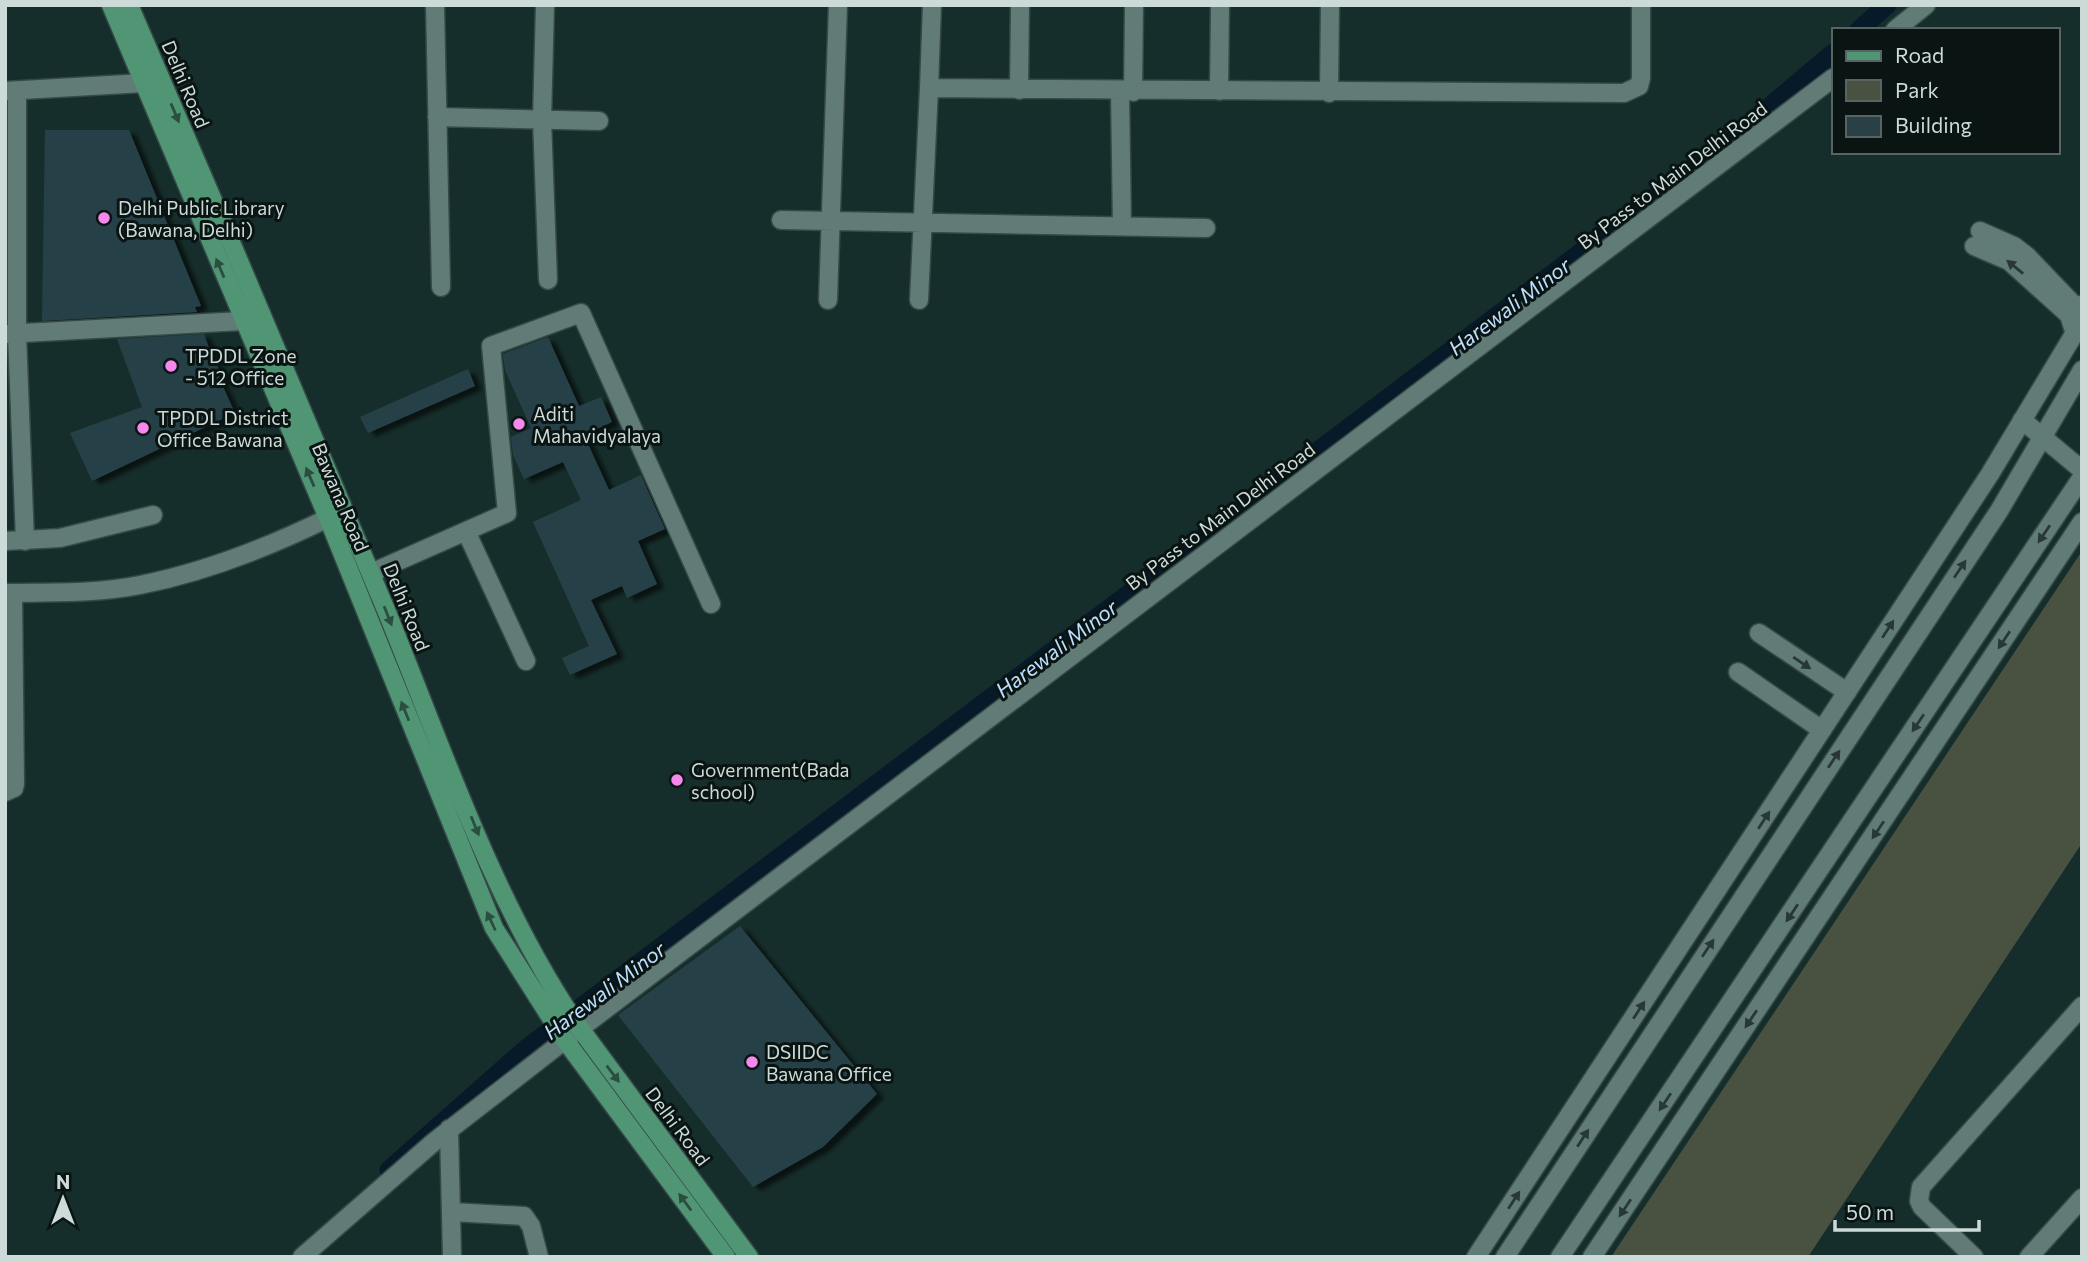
<svg xmlns="http://www.w3.org/2000/svg" width="2087" height="1262" viewBox="0 0 2087 1262" font-family="Commissioner,sans-serif">
	<style>
		.green { fill: #495140 }
		.lines { fill: none; stroke-linecap: round; stroke-linejoin: round }
		.canal { stroke: #061a29; stroke-width: 19 }
		.building { fill: #284046; filter: url(#shadow) }
		.minor-casing { stroke: #354947; stroke-width: 21 }
		.tertiary-casing { stroke: #354947; stroke-width: 21 }
		.secondary-casing { stroke: #354947; stroke-width: 21 }
		.primary-casing { stroke: #354947; stroke-width: 21 }
		.minor { stroke: #617b77; stroke-width: 18 }
		.tertiary { stroke: #617b77; stroke-width: 18 }
		.secondary { stroke: #617b77; stroke-width: 18 }
		.primary { stroke: #509574; stroke-width: 18 }
		.oneway { fill: #2a4e3f }
		.oneway2 { fill: #283836 }
		.poi-dot { fill: #f688ed; stroke: #0a1413; stroke-width: 2.5 }
		.labels { text-anchor: middle; dominant-baseline: central; stroke-width: 6; stroke-linejoin: round; paint-order: stroke }
		.street-label { font-size: 19px; fill: #ccdbd8; stroke: #0a1413 }
		.poi-label { font-size: 19px; fill: #ccdbd8; stroke: #0a1413; text-anchor: start }
		.water-label { font-size: 21px; font-style: italic; fill: #bce0fe; stroke: #0a1413 }
	</style>
	<defs>
		<filter id="shadow"><feDropShadow dx="7" dy="4" stdDeviation="2" flood-color="#0009"/></filter>
	</defs>
	<rect width="100%" height="100%" fill="#162e2b"/>
	<path class="green" d="M2082,551V843L1808,1257H1611Z"/>
	<g class="lines">
		<path class="canal" d="M1859,30L1887,5
			M389,1170L527,1048L1735,136L1833,53"/>
	</g>
	<path class="building" d="M45,130H129L201,306L195,307L197,312L42,321Z
		M204,334L213,359L224,377L220,380L235,413L92,481L70,433L142,407L117,339Z
		M548,337L579,406L601,397L612,422L584,435L609,490L641,475L665,529L638,541L657,584L627,598L622,586L591,600L617,654L570,675L562,658L589,646L533,522L581,500L563,462L524,479L513,455L511,437L531,428L505,370L503,354Z
		M468,369L475,386L368,433L360,417Z
		M740,926L877,1094L823,1147L753,1187L618,1015Z"/>
	<g class="lines">
		<defs>
			<path id="minor" d="M435,5L441,287
				M545,5L542,120L548,280
				M1895,30L1926,5
				M929,88L932,5
				M1019,90L1020,5
				M5,91L144,83L158,77
				M17,91V334L25,541
				M1219,91L1220,5
				M1120,92L1122,226
				M1133,92L1134,5
				M1329,93L1330,5
				M437,117L599,121
				M781,220L1206,228
				M1980,231L2014,246L2027,256L2073,304L2082,306
				M1974,246L2009,261L2069,315L2075,334
				M828,300L838,5
				M919,300L929,88L1624,93L1639,86L1641,78V5
				M5,334L242,321L261,314
				M2022,420L2082,470
				M466,531L526,661
				M5,541L60,538L153,515
				M371,573L507,513L491,346L581,313L711,604
				M5,593C50,592 96,594 140,585C205,572 269,547 328,518
				M5,792L14,788L15,784L13,593
				M449,1129L452,1257
				M452,1212L524,1216L531,1226L539,1257
				M302,1257L435,1141L565,1040L1833,78
				M1974,1257L1922,1207L1919,1201L1921,1187L2082,1006
				M2029,1257L2082,1198"/>
			<path id="tertiary" d="M1476,1257L1990,474L2082,321
				M1592,1257L2082,522"/>
			<path id="secondary" d="M1759,633L1847,692
				M1738,672L1822,730
				M1505,1257L1999,511L2082,370
				M1560,1257L2082,477"/>
			<path id="primary" d="M111,5L328,518L494,928L565,1040L726,1257
				M129,5C216,206 302,408 386,610C442,747 491,896 573,1019L749,1257"/>
		</defs>
		<use href="#minor" class="minor-casing"/>
		<use href="#tertiary" class="tertiary-casing"/>
		<use href="#secondary" class="secondary-casing"/>
		<use href="#primary" class="primary-casing"/>
		<use href="#minor" class="minor"/>
		<use href="#tertiary" class="tertiary"/>
		<use href="#secondary" class="secondary"/>
		<use href="#primary" class="primary"/>
	</g>
	<defs><path id="oneway-solid" d="M-6-.8H1V-3.2L6.5 0L1 3.2V.8H-6Z" transform="scale(1.75)"/></defs>
	<g class="oneway">
		<use href="#oneway-solid" transform="translate(175 113) rotate(67)"/>
		<use href="#oneway-solid" transform="translate(220 268) rotate(-113)"/>
		<use href="#oneway-solid" transform="translate(310 477) rotate(-113)"/>
		<use href="#oneway-solid" transform="translate(388 616) rotate(68)"/>
		<use href="#oneway-solid" transform="translate(405 711) rotate(-112)"/>
		<use href="#oneway-solid" transform="translate(475 826) rotate(68)"/>
		<use href="#oneway-solid" transform="translate(491 921) rotate(-115)"/>
		<use href="#oneway-solid" transform="translate(613 1074) rotate(53)"/>
		<use href="#oneway-solid" transform="translate(685 1202) rotate(-126)"/>
	</g>
	<g class="oneway2">
		<use href="#oneway-solid" transform="translate(2015 267) rotate(-141)"/>
		<use href="#oneway-solid" transform="translate(2044 534) rotate(124)"/>
		<use href="#oneway-solid" transform="translate(1960 569) rotate(-56)"/>
		<use href="#oneway-solid" transform="translate(1888 629) rotate(-57)"/>
		<use href="#oneway-solid" transform="translate(2004 640) rotate(124)"/>
		<use href="#oneway-solid" transform="translate(1802 663) rotate(34)"/>
		<use href="#oneway-solid" transform="translate(1918 723) rotate(124)"/>
		<use href="#oneway-solid" transform="translate(1834 759) rotate(-56)"/>
		<use href="#oneway-solid" transform="translate(1764 820) rotate(-57)"/>
		<use href="#oneway-solid" transform="translate(1878 830) rotate(124)"/>
		<use href="#oneway-solid" transform="translate(1792 913) rotate(124)"/>
		<use href="#oneway-solid" transform="translate(1708 948) rotate(-56)"/>
		<use href="#oneway-solid" transform="translate(1639 1010) rotate(-57)"/>
		<use href="#oneway-solid" transform="translate(1751 1019) rotate(124)"/>
		<use href="#oneway-solid" transform="translate(1665 1102) rotate(124)"/>
		<use href="#oneway-solid" transform="translate(1583 1138) rotate(-57)"/>
		<use href="#oneway-solid" transform="translate(1514 1200) rotate(-57)"/>
		<use href="#oneway-solid" transform="translate(1625 1208) rotate(124)"/>
	</g>
	<g class="poi-dot">
		<circle cx="104" cy="218" r="7"/>
		<circle cx="171" cy="366" r="7"/>
		<circle cx="519" cy="424" r="7"/>
		<circle cx="143" cy="428" r="7"/>
		<circle cx="677" cy="780" r="7"/>
		<circle cx="752" cy="1062" r="7"/>
	</g>
	<g class="labels">
		<g class="street-label">
			<text transform="translate(186 84) rotate(67)">Delhi Road</text>
			<text transform="translate(1672 175) rotate(-37)">By Pass to Main Delhi Road</text>
			<text transform="translate(341 497) rotate(67)">Bawana Road</text>
			<text transform="translate(1220 516) rotate(-37)">By Pass to Main Delhi Road</text>
			<text transform="translate(407 607) rotate(68)">Delhi Road</text>
			<text transform="translate(678 1126) rotate(53)">Delhi Road</text>
		</g>
		<g class="poi-label">
			<text x="118" y="207">Delhi Public Library<tspan x="118" dy="22">(Bawana, Delhi)</tspan></text>
			<text x="185" y="355">TPDDL Zone<tspan x="185" dy="22">- 512 Office</tspan></text>
			<text x="533" y="413">Aditi<tspan x="533" dy="22">Mahavidyalaya</tspan></text>
			<text x="157" y="417">TPDDL District<tspan x="157" dy="22">Office Bawana</tspan></text>
			<text x="691" y="769">Government(Bada<tspan x="691" dy="22">school)</tspan></text>
			<text x="766" y="1051">DSIIDC<tspan x="766" dy="22">Bawana Office</tspan></text>
		</g>
		<g class="water-label">
			<text transform="translate(1509 306) rotate(-37)">Harewali Minor</text>
			<text transform="translate(1056 648) rotate(-37)">Harewali Minor</text>
			<text transform="translate(604 990) rotate(-37)">Harewali Minor</text>
		</g>
	</g>
	<rect width="2087" height="1262" fill="none" stroke="#ccdbd8" stroke-width="14"/>
	<rect x="1832" y="28" width="228" height="126" fill="#0a1413" stroke="#586462" stroke-width="2"/>
	<rect x="1846" y="51" width="35" height="10" fill="#509574" stroke="#586462" stroke-width="2"/>
	<text x="1895" y="63" font-size="21" fill="#ccdbd8">Road</text>
	<rect x="1846" y="80" width="35" height="21" fill="#495140" stroke="#586462" stroke-width="2"/>
	<text x="1895" y="98" font-size="21" fill="#ccdbd8">Park</text>
	<rect x="1846" y="116" width="35" height="21" fill="#284046" stroke="#586462" stroke-width="2"/>
	<text x="1895" y="133" font-size="21" fill="#ccdbd8">Building</text>
	<g transform="translate(63 1199)" stroke="#0a1413" stroke-width="5" paint-order="stroke">
	<path d="M0-5L12 26L0 18L-12 26Z" fill="#ccdbd8"/>
	<text y="-10" font-size="19" font-weight="bold" text-anchor="middle" fill="#ccdbd8">N</text>
	</g>
	<path d="M1835 1220v10h144v-10" fill="none" stroke="#ccdbd8" stroke-width="3.5"/>
	<text x="1846" y="1220" font-size="21" fill="#ccdbd8" stroke="#0a1413" stroke-width="5" paint-order="stroke">50 m</text>
</svg>
